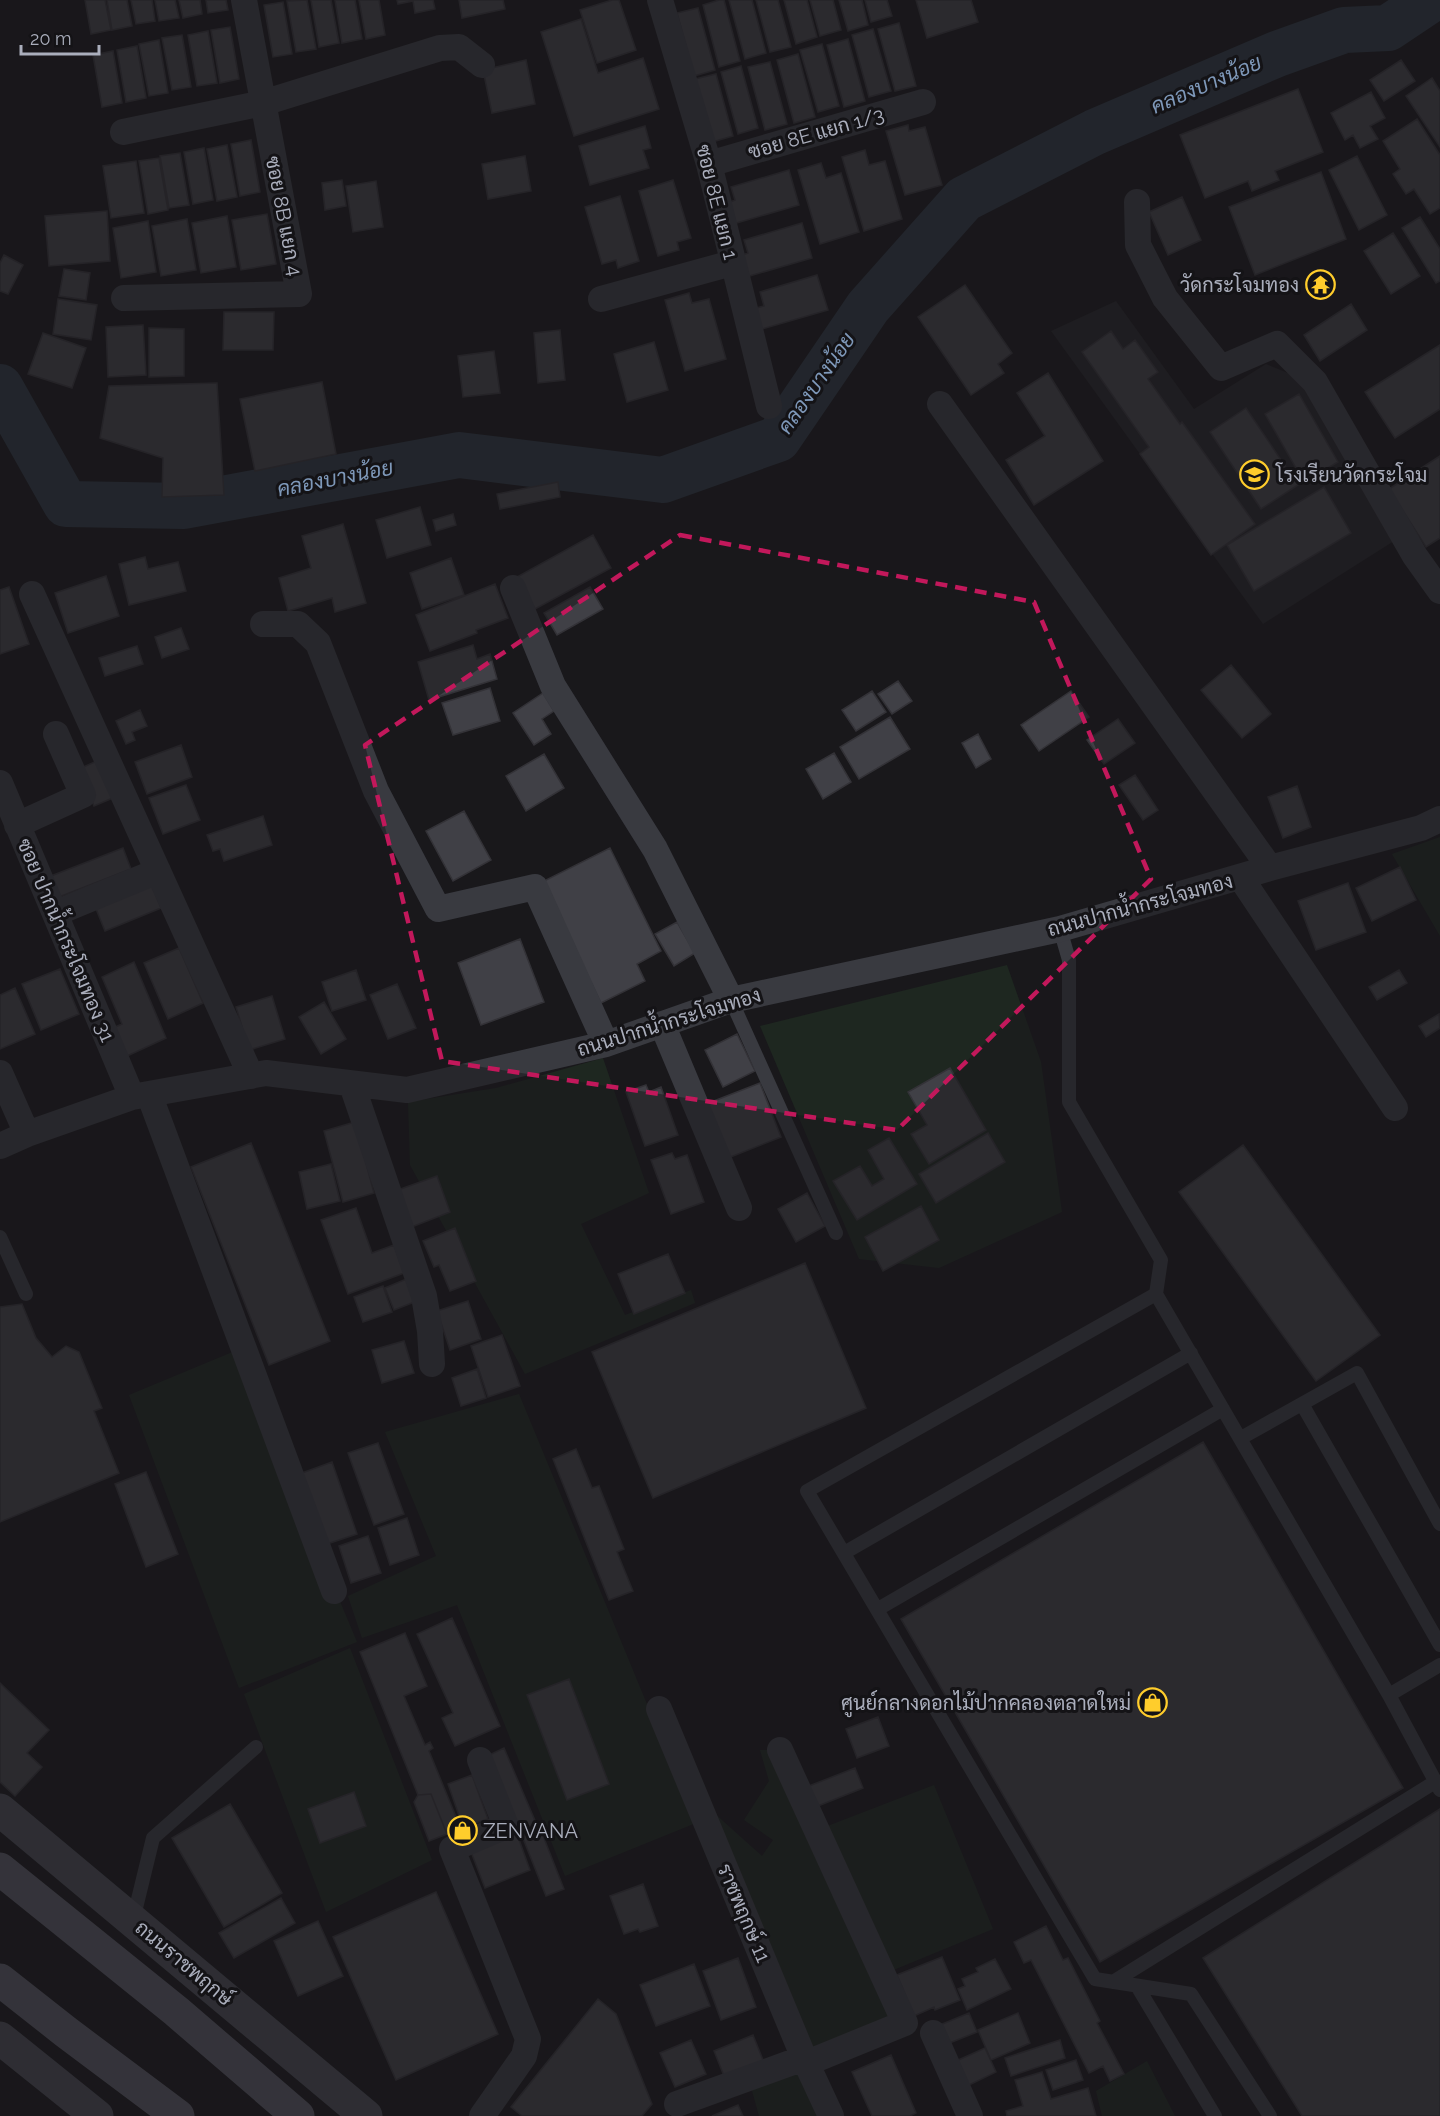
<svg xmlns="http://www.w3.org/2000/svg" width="1440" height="2116" viewBox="0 0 1440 2116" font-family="Raleway,Sarabun,sans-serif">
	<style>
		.built { fill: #252428 }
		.green { fill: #1e2720 }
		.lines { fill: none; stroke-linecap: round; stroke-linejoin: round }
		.river { stroke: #2d3641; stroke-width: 46 }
		.building { fill: #404046; stroke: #333237; stroke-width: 1.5 }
		.lane { stroke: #393a40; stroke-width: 14 }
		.street { stroke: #393a40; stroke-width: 26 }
		.secondary { stroke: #474851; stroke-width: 33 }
		.primary { stroke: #555660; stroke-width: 33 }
		.marked { fill: none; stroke: #c2185b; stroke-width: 4.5; stroke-dasharray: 12 8; stroke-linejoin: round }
		.labels { text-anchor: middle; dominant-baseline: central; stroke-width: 6; stroke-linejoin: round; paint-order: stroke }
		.street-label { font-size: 20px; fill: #aaaebc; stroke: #141316 }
		.poi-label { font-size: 20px; fill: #aaaebc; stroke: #141316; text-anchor: end }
		.water-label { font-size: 21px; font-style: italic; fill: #7e98b9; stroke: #141316 }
	</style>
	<rect width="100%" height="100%" fill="#19181b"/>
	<path class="built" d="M1116,301L1194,409L1266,364L1298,377L1394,541L1263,624L1051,331Z"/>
	<path class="green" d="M1440,837V936L1392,854Z
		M1007,965L1041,1062L1062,1212L939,1268L859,1259L760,1026Z
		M603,1058L649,1193L581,1224L625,1315L691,1290L695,1303L525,1374L410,1165L408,1102L496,1088Z
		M235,1351L357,1642L239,1688L129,1395Z
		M519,1394L696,1823L565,1876L457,1605L362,1638L348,1596L436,1556L385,1432Z
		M350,1648L432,1860L326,1912L244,1694Z
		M760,1750H780L892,2016L813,2053L713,1812L762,1856L773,1840L744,1820L769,1781Z
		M934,1785L993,1929L891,1971L825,1827Z
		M1147,2061L1175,2116H1102L1096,2091Z
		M798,2073L818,2116H759L751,2087Z"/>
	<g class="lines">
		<path class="river" d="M0,387L66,504L184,506L459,455L663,480L778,439L868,307L964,199L1095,132L1277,54L1344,30L1388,28L1430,0"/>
	</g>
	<path class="building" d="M85,0H105L111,30L91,34Z
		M107,0H127L132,26L112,30Z
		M131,0H152L155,21L136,24Z
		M155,0H175L179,18L159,21Z
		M179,0H200L202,14L183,18Z
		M206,0H226L228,10L208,13Z
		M307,0L316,49L296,52L287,1Z
		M311,0H331L339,43L319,47Z
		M335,0H355L362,39L342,43Z
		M359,0H379L385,35L366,39Z
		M397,0H433L435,9L415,13L413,1L398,4Z
		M459,0H503L505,9L462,18Z
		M612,0H619L636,50L597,63L580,10Z
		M719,0H724L740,61L719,67L703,5Z
		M729,0H752L766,53L745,59Z
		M756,0H778L791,47L770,52Z
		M784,0H807L817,37L796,44Z
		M810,0H833L841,30L820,36Z
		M839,0H862L868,25L848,31Z
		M865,0H887L892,16L871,22Z
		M916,0H971L978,22L927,38Z
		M283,2L292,54L273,57L264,5Z
		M698,8L715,70L694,76L677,13Z
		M581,19L598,73L643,58L659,109L574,136L541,32Z
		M899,23L916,86L895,91L878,29Z
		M230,27L239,79L220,83L211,30Z
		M873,29L891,91L869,97L852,35Z
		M208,31L217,83L197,86L188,35Z
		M182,35L191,87L172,90L162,38Z
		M848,39L865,101L844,107L827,45Z
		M159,40L168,93L149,96L139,44Z
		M822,44L839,106L818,112L800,50Z
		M137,46L146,98L126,102L117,50Z
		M113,51L122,103L102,107L93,55Z
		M798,54L815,117L794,123L777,60Z
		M526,60L535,104L492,113L483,70Z
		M1401,60L1415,81L1384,101L1370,80Z
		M770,62L787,124L765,130L748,67Z
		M741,66L758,128L738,134L721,72Z
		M716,74L733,136L712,142L695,79Z
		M1432,78L1440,91V147L1406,96Z
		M1298,89L1323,152L1275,171L1279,180L1252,191L1248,181L1205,198L1180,135Z
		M1371,92L1385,118L1370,126L1378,139L1360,148L1353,135L1345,140L1331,113Z
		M1417,119L1440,155V208L1430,214L1414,189L1406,194L1393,174L1400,169L1383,141Z
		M908,125L909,131L925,127L942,185L905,195L886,131Z
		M645,126L651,148L643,150L649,168L590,185L579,146Z
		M251,140L260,192L240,196L231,144Z
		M227,145L237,197L217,201L207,149Z
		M204,148L213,200L193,204L184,152Z
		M865,150L869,165L885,161L902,219L864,231L842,157Z
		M180,153L189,205L169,208L160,156Z
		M525,156L531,191L488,199L482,164Z
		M1357,156L1387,215L1359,230L1329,170Z
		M159,158L168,210L148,214L139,161Z
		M136,161L144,213L111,218L103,166Z
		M821,163L826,178L841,173L859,232L820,244L798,170Z
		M789,170L799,205L733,224L728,203L735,200L731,187Z
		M1321,172L1346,239L1255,275L1229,207Z
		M342,180L346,206L325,210L322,183Z
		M673,180L691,238L677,242L679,250L658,256L639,191Z
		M376,181L383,227L353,232L346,186Z
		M620,196L639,261L618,268L616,260L602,264L585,207Z
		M1182,197L1201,240L1168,255L1149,212Z
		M107,211L110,261L49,266L45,216Z
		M267,214L276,264L241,270L232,220Z
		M227,216L236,267L201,273L192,223Z
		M1420,217L1440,249V281L1436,283L1402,228Z
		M187,219L196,270L161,276L152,226Z
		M148,221L156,272L121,278L113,228Z
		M802,223L812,258L746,277L740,256L748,253L744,240Z
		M1393,233L1420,276L1391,294L1364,251Z
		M4,255L23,265L8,294L0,291V263Z
		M64,269L90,273L86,300L59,296Z
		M817,275L828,310L762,329L756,308L764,306L760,292Z
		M965,285L1012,353L998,364L1004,373L971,395L918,317Z
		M689,293L692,303L709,299L726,359L685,371L665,300Z
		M58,299L97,305L91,340L53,334Z
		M1351,304L1367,330L1320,361L1304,335Z
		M224,312H274L273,350H223Z
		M143,325L146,375L108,377L106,327Z
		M149,328L184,329V376L149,377Z
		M560,330L565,380L538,383L534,333Z
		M1111,331L1123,349L1135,340L1158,372L1148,379L1180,424L1182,422L1255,524L1211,555L1140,454L1149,447L1082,352Z
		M43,333L86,348L72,388L28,374Z
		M654,342L668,390L627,402L614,354Z
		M1440,345V409L1395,438L1365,392Z
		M494,351L500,393L463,397L458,356Z
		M1048,373L1103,461L1034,505L1006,460L1045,436L1017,393Z
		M322,382L336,454L255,471L240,399Z
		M217,383L224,495L162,497L163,458L100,438L109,386Z
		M1299,394L1338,462L1304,482L1265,414Z
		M1246,408L1298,485L1261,509L1210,432Z
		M1440,456V538L1426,547L1389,489Z
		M558,482L560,497L500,509L497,494Z
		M1324,487L1351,533L1254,591L1227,545Z
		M420,507L431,545L387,558L376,520Z
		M453,514L456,525L436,531L433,520Z
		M343,524L366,603L335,612L332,598L288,611L279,578L311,568L302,536Z
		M593,535L611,568L535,609L517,577Z
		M145,557L148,569L178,562L186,591L129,605L119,564Z
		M451,558L464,595L422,609L410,573Z
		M106,576L119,616L68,633L55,593Z
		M495,584L508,618L476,630L477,633L430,651L416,615Z
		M9,587L29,644L0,654V590Z
		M590,587L603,609L557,635L544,613Z
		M181,628L189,649L162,658L155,637Z
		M473,645L477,659L490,654L497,679L429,700L418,662Z
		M137,646L143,664L105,676L99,658Z
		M1231,665L1271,714L1242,738L1201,690Z
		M898,681L912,701L892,714L878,694Z
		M490,688L500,721L453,735L442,703Z
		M872,691L886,712L856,731L842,710Z
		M1071,691L1089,717L1039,751L1021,725Z
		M543,693L554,711L542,719L551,734L534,745L513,713Z
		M140,710L147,726L132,732L135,740L126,744L116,721Z
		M890,717L910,749L859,779L840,747Z
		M1118,719L1135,743L1104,764L1087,740Z
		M978,734L991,759L976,768L962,743Z
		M181,745L192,777L147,794L135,762Z
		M834,753L851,782L823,799L806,769Z
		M544,754L564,788L526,811L506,776Z
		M99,760L115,797L94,806L79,769Z
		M1135,775L1158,810L1143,820L1119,785Z
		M186,785L200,820L163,834L149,798Z
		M1297,786L1311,827L1283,838L1268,797Z
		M464,811L491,860L453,881L426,831Z
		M263,816L272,845L224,861L220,849L213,851L207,835Z
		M123,848L131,869L59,897L51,876Z
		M610,848L661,951L637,964L645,981L601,1003L542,882Z
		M1400,867L1416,900L1372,921L1356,888Z
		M150,881L161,908L105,931L94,904Z
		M1348,883L1366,932L1316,950L1298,901Z
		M677,922L695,953L674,966L655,934Z
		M520,939L544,1002L481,1025L458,963Z
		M179,948L203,1003L168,1019L144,963Z
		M134,962L166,1038L125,1057L113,1028L122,1024L102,977Z
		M60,969L79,1014L41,1030L22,984Z
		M356,970L366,1000L332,1011L322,982Z
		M1399,970L1407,983L1377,1000L1369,987Z
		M397,984L416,1028L388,1039L370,995Z
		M15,988L35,1034L0,1049V995Z
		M272,996L285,1039L249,1050L236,1007Z
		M324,1002L346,1039L321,1054L299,1017Z
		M1439,1014L1440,1028L1426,1037L1419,1026Z
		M737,1034L755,1071L723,1087L705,1050Z
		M950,1068L986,1130L929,1164L911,1134L927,1125L908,1092Z
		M760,1083L781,1137L723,1160L701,1106Z
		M646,1085L649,1092L661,1087L678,1135L645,1146L626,1092Z
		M355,1122L374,1193L343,1202L324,1131Z
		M988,1133L1005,1162L936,1203L919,1174Z
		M889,1138L917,1184L857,1220L833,1181L860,1166L872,1186L884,1179L868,1150Z
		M251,1143L330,1341L269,1365L191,1167Z
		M1243,1145L1380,1335L1316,1381L1179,1192Z
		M672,1153L675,1159L687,1155L704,1202L671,1214L651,1160Z
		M331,1164L340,1201L307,1209L299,1172Z
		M437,1176L450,1212L409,1228L395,1191Z
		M807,1193L825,1226L796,1242L778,1209Z
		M921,1206L939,1240L883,1271L865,1237Z
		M356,1208L372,1253L394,1245L404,1273L348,1294L321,1220Z
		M455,1228L476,1281L450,1291L439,1265L434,1267L423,1241Z
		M668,1254L685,1293L634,1314L618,1274Z
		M805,1263L866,1408L653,1498L592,1352Z
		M411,1277L417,1301L394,1310L385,1288Z
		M383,1286L392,1312L363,1322L354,1297Z
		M468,1301L481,1339L450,1350L437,1311Z
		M22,1304L36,1338L52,1357L66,1346L79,1352L102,1408L94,1411L119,1473L0,1522V1307Z
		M502,1335L520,1386L488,1397L471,1346Z
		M404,1341L414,1373L382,1383L372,1350Z
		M477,1369L486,1398L461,1406L452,1378Z
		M1203,1442L1403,1788L1100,1962L901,1619Z
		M378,1443L404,1514L374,1525L348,1453Z
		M576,1449L592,1488L599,1486L624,1549L617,1552L633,1591L609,1600L553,1459Z
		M332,1462L357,1534L327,1544L302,1473Z
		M146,1472L178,1554L146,1567L115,1484Z
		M407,1518L419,1555L390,1565L378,1528Z
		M368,1536L381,1573L351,1583L339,1546Z
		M452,1618L500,1726L455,1746L442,1718L453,1713L417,1634Z
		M405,1633L427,1686L404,1696L425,1745L430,1742L433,1748L429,1751L461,1829L447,1834L431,1794L418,1795L360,1652Z
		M569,1679L609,1784L567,1800L527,1695Z
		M0,1683L49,1730L27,1753L42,1767L15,1796L0,1782Z
		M878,1717L889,1746L857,1758L846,1729Z
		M504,1748L536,1823L517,1832L485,1757Z
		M855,1768L863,1788L818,1806L809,1786Z
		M472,1775L488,1819L463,1827L448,1784Z
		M354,1792L366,1826L320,1843L308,1809Z
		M431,1794L447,1834L429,1841L414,1802L418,1795Z
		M230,1804L282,1893L224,1927L172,1838Z
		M1440,1809V2116H1302L1203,1958Z
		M540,1828L564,1889L546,1896L522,1836Z
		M517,1834L530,1870L485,1888L471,1852Z
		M643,1884L658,1926L640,1932L638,1929L624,1934L610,1896Z
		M436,1892L498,2034L396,2080L333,1937Z
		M281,1898L295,1923L234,1958L219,1933Z
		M318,1921L343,1976L298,1996L274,1941Z
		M1046,1926L1063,1960L1068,1958L1100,2021L1097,2023L1124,2074L1110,2081L1103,2066L1089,2073L1031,1960L1024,1963L1014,1942Z
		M942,1957L960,2000L935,2010L934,2007L914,2016L897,1975Z
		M738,1958L756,2007L721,2020L703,1971Z
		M995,1959L1011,1989L967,2010L958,1989L965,1986L962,1979L978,1972L976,1968Z
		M694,1964L710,2006L656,2026L640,1985Z
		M598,1999L616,2014L652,2104L642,2116H522L511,2107Z
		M969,2013L977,2032L947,2044L940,2025Z
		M1018,2013L1030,2043L991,2060L978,2030Z
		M753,2035L765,2065L726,2081L714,2051Z
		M691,2040L706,2074L675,2087L660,2053Z
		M1060,2040L1065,2058L1011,2076L1005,2058Z
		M985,2048L996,2072L965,2087L954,2062Z
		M891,2055L916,2113L910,2116H872L852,2072Z
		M1076,2060L1083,2080L1053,2090L1046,2070Z
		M1042,2072L1051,2099L1088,2088L1096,2116H1007L1006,2111L1023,2106L1015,2080Z
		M738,2105L743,2116H712Z"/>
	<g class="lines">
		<path class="lane" d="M1060,929L1069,960V1102L1161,1260L1156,1294
			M731,1000L836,1233
			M0,1237L26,1294
			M1302,1404L1440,1645
			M1241,1438L1357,1373L1440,1524
			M844,1553L1191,1353
			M878,1609L1223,1409
			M1389,1695L1440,1665
			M133,1920L153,1838L256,1747
			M1113,1982L1435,1782
			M1137,1986L1215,2116
			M1270,2116L1191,1994L1095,1979L807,1491L1156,1294L1389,1695L1440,1790"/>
		<path class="street" d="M660,0L709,164L769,406
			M123,132L263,103L440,48L459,47L482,65
			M709,164L923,102
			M1137,202L1138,245L1165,298L1221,368L1277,344L1315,382L1415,556L1440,591
			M124,298L299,294L244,0
			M601,299L732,263
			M940,404L1270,868
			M513,588L553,686L655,849L731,1000
			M32,594L251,1076
			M263,624H298L318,643L376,791L438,909L535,887L606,1044
			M0,783L132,1097
			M17,825L83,795L56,734
			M1241,878L1395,1108
			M56,913L158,871
			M662,1024L739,1208
			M0,1073L27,1134
			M352,1085L424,1296L430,1331L432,1364
			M149,1094L334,1591
			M0,1146L27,1134L132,1097L266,1073L407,1090L606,1044L731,1000L1060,929L1270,868L1421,828L1440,819
			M659,1709L804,2058L831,2116
			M780,1750L905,2023L807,2063
			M480,1760L506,1826L452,1849L528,2039L524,2056L482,2116
			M933,2033L970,2116
			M677,2104L804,2058"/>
		<path class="secondary" d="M0,1810L366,2116
			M0,2038L97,2116"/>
		<path class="primary" d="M0,1869L176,2011L298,2116
			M0,1980L66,2032L178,2116"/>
	</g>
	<path d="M0 0H1440V2116H0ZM680,535L1034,602L1151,879L897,1130L442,1061L365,745Z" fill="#19181b" fill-opacity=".55" fill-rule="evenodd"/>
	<path class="marked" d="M680,535L1034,602L1151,879L897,1130L442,1061L365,745Z"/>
	<defs>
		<symbol id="temple-ring" viewBox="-11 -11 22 22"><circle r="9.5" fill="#141316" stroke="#ffcd2c" stroke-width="1.5"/><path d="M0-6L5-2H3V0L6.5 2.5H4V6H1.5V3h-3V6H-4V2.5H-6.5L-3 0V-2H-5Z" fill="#ffcd2c"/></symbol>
		<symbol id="school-ring" viewBox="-11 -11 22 22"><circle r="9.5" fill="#141316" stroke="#ffcd2c" stroke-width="1.5"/><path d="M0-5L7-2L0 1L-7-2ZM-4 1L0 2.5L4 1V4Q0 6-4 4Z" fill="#ffcd2c"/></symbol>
		<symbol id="shop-ring" viewBox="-11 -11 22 22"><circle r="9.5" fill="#141316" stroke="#ffcd2c" stroke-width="1.5"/><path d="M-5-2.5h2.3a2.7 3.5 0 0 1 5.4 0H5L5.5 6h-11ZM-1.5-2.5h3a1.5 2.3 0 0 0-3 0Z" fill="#ffcd2c"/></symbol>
	</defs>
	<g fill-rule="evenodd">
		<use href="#temple-ring" x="1304" y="268" width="33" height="33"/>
		<use href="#school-ring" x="1238" y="458" width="33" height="33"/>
		<use href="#shop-ring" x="1136" y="1686" width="33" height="33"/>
		<use href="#shop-ring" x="446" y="1814" width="33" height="33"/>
	</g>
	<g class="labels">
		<g class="street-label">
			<text transform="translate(816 133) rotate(-16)">ซอย 8E แยก 1/3</text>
			<text transform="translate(717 202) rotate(76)">ซอย 8E แยก 1</text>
			<text transform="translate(284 216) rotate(79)">ซอย 8B แยก 4</text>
			<text transform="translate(1140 905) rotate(-15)">ถนนปากน้ำกระโจมทอง</text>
			<text transform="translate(66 940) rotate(67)">ซอย ปากน้ำกระโจมทอง 31</text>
			<text transform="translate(669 1022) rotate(-17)">ถนนปากน้ำกระโจมทอง</text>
			<text transform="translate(744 1913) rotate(67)">ราชพฤกษ์ 11</text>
			<text transform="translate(184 1963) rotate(40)">ถนนราชพฤกษ์</text>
		</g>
		<g class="poi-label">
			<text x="1299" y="285">วัดกระโจมทอง</text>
			<text x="1276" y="475" text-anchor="start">โรงเรียนวัดกระโจม</text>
			<text x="1131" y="1703">ศูนย์กลางดอกไม้ปากคลองตลาดใหม่</text>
			<text x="483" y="1831" text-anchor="start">ZENVANA</text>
		</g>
		<g class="water-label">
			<text transform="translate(1206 84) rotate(-23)">คลองบางน้อย</text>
			<text transform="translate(816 383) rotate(-55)">คลองบางน้อย</text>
			<text transform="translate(335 478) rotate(-11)">คลองบางน้อย</text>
		</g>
	</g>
	<path d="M21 45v9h78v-9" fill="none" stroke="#aaaebc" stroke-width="3"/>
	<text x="30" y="45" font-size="18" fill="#aaaebc" stroke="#141316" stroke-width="4.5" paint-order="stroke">20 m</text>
</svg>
